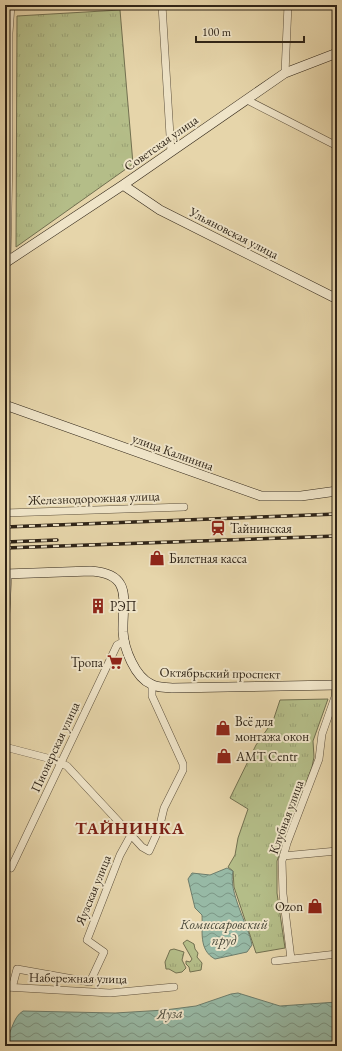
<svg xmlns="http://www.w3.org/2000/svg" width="342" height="1051" viewBox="0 0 342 1051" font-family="'EB Garamond',serif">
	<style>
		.park { fill: url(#park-tufts); stroke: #727050 }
		.water { fill: url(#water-waves); stroke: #6d7d6c }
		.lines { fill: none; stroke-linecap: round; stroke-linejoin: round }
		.street-casing { stroke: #5d503c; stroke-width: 8 }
		.secondary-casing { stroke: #2f2417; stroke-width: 10 }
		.street { stroke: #efe4c8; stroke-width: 7 }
		.secondary { stroke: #efe4c8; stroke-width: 9 }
		.rail-casing { stroke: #2f2417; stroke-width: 3.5 }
		.rail { stroke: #efe4c8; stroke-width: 2; stroke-dasharray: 6; stroke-linecap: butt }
		.labels { text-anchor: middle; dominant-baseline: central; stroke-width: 4; stroke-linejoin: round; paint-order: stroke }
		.street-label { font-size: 13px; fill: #2f2417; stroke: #efe4c8 }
		.poi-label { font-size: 13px; fill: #2f2417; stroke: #efe4c8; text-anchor: start }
		.water-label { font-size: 14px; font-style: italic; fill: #49493a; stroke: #efe4c8 }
		.district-label { font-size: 17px; font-weight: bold; letter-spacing: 1px; fill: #7a1f14; stroke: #efe4c8 }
	</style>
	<defs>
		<pattern id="park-tufts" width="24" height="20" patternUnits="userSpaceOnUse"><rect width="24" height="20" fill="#b4bd88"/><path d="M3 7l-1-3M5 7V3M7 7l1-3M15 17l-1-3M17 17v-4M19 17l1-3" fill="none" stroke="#9ba275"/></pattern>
		<pattern id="water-waves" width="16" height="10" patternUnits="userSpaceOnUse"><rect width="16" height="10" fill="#97b9a5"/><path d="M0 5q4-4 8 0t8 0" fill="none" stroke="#7c9685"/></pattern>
	</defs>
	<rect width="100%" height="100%" fill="#e6d5aa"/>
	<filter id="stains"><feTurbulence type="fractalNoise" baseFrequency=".005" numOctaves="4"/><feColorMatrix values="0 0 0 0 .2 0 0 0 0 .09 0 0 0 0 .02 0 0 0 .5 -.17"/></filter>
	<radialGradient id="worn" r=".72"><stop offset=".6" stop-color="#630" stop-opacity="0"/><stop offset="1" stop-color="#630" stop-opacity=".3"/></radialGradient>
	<path class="park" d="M120,10L133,164L16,247L17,16Z
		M328,699L313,741L314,757L312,767L277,861V893L285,948L256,953L234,887L233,871L228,867L235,855L238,838L248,809L230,798L256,745L273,721L280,700Z
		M187,940L194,944L195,949L198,953L197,957L202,963L201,970L190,972L189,967L186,964V961L190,962L192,959L183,943Z
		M174,949L184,952L182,960L186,968L182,972L176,973L169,969H166L165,962L170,950Z"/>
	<path class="water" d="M227,868L233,871C228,892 248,924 252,945L247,952L215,959C198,950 203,930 202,915L195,908L188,879L192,873L210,875Z
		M238,993L280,1006L337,1002V1046H5V1040C13,1031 12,1018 23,1011L115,1013L165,1010L196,1006L231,994Z"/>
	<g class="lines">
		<defs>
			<path id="street" d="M162,5L171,152
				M285,73L288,5
				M247,100L337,146
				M7,262L9,156V33L11,5
				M5,513L184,507
				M5,634L8,574
				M5,747L55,760L67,766L131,835
				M283,856L337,851
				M11,868L117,645L125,641
				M291,959L283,894L282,861L287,843L319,759L322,734L335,697L336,685
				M275,961L337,954
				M5,987L110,993L174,987
				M12,988L17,969L90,982L104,952L87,940L120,855L131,835L142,847L149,851L159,829L164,808L183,770V764L152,696V685"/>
			<path id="secondary" d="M123,185L160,210L337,299
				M5,263L123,185L285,73L337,53
				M5,405L261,496H301L337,491
				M5,574L91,571C134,574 122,601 123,632C124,649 135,677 151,684C157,688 165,687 172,688L337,685"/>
		</defs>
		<use href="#street" class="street-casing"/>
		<use href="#secondary" class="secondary-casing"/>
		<use href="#street" class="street"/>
		<use href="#secondary" class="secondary"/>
		<defs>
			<path id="rail" d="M5,527L337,514
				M5,542L57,540
				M5,548L337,536"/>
		</defs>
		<use href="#rail" class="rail-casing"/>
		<use href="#rail" class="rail"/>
	</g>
	<defs>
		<symbol id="station-bare" viewBox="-9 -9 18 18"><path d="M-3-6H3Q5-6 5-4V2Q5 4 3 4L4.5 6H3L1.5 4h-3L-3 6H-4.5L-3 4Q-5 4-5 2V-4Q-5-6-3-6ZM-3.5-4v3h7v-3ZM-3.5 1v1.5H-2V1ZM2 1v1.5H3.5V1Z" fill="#8f2418" stroke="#efe4c8" stroke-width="2.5" paint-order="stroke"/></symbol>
		<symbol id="shop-bare" viewBox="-9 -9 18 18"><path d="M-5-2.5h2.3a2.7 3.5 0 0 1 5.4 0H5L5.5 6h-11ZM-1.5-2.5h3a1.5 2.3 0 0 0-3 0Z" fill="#8f2418" stroke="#efe4c8" stroke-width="2.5" paint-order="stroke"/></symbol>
		<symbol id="building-bare" viewBox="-9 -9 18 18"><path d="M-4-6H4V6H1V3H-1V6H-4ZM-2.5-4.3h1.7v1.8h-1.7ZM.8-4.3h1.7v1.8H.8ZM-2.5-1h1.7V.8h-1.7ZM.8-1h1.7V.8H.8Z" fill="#8f2418" stroke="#efe4c8" stroke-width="2.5" paint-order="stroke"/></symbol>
		<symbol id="supermarket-bare" viewBox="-9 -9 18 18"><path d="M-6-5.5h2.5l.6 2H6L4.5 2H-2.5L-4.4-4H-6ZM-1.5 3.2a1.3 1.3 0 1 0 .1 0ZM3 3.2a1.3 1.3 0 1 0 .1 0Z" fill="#8f2418" stroke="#efe4c8" stroke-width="2.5" paint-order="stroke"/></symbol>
	</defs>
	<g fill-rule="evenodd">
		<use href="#station-bare" x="207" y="517" width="22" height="22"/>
		<use href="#shop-bare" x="146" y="547" width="22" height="22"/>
		<use href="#building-bare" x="87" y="595" width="22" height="22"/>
		<use href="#supermarket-bare" x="104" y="651" width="22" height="22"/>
		<use href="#shop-bare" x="212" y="717" width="22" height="22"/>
		<use href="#shop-bare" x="213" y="745" width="22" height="22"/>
		<use href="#shop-bare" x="304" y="895" width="22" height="22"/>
	</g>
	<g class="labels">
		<g class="street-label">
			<text transform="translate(161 143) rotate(-35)">Советская улица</text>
			<text transform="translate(234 233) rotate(27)">Ульяновская улица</text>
			<text transform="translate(173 452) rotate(20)">улица Калинина</text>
			<text transform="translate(94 498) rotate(-2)">Железнодорожная улица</text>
			<text transform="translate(220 673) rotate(1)">Октябрьский проспект</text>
			<text transform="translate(55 747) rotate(-65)">Пионерская улица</text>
			<text transform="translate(286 817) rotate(-70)">Клубная улица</text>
			<text transform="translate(93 890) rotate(-68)">Яузская улица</text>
			<text transform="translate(78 978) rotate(1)">Набережная улица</text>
		</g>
		<g class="poi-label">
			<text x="230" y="528">Тайнинская</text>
			<text x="169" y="558">Билетная касса</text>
			<text x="110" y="606">РЭП</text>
			<text x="103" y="662" text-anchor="end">Тропа</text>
			<text x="235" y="721">Всё для<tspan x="235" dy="15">монтажа окон</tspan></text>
			<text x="236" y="756">AMT Centr</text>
			<text x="303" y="906" text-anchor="end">Ozon</text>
		</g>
		<g class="water-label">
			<text x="224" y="924">Комиссаровский<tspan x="224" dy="16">пруд</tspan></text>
			<text transform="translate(170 1013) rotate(-3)">Яуза</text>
		</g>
		<g class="district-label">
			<text x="130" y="828">ТАЙНИНКА</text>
		</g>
	</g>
	<rect width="342" height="1051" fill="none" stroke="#e6d5aa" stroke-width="20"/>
	<rect x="6" y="6" width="330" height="1039" fill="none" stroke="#2f2417" stroke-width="2"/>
	<rect x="10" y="10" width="322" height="1031" fill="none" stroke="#2f2417"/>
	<path d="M196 36v6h108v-6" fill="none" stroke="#2f2417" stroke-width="2"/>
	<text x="202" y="36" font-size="12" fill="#2f2417" stroke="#efe4c8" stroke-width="3" paint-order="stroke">100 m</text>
	<rect width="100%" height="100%" filter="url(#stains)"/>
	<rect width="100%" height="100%" fill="url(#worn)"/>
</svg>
